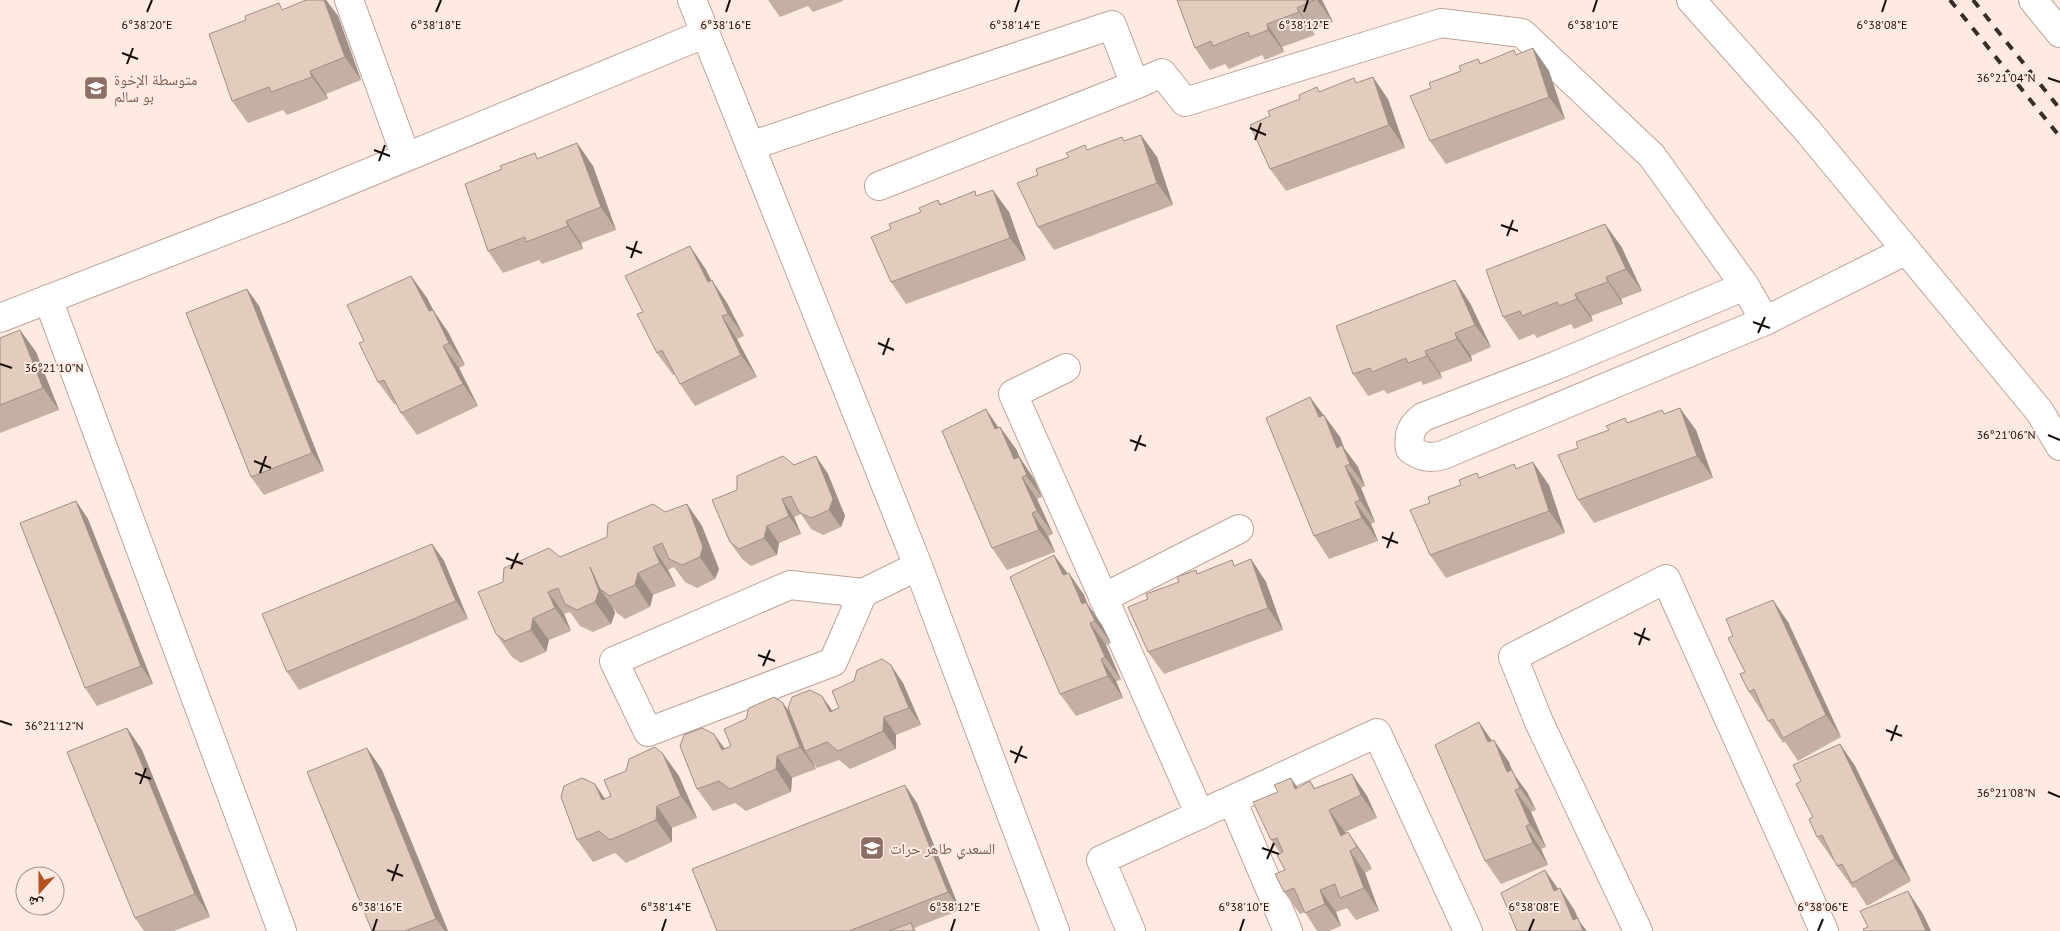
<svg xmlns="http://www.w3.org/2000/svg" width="2060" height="931" viewBox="0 0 2060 931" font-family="'PT Sans','Noto Naskh Arabic',sans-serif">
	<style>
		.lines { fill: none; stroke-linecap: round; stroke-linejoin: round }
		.minor-casing { stroke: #bda499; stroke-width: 30 }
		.minor { stroke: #fff; stroke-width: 28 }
		.rail { stroke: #372d28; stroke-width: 4; stroke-dasharray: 9 9; stroke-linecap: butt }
		.wall { fill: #c3afa3 }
		.shaded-wall { fill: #9f8f85 }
		.building { fill: #e3ccbe; stroke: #9f8f85 }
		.ticks { fill: none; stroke: #150d09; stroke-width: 2 }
		.labels { text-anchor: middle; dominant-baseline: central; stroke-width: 4; stroke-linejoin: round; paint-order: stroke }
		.education-label { font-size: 15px; fill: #785e54; stroke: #feeae0; text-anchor: start }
		.ticks-label { font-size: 12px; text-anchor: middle; fill: #150d09; stroke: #feeae0; stroke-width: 4; stroke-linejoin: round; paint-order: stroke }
	</style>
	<rect width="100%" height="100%" fill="#feeae0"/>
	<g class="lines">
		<defs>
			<path id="minor" d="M349,0L406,157
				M692,0L918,566L1055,931
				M1691,0L1807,130L2040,412L2060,446
				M2033,0L2060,33
				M750,146L1112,25L1135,85L1162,73L1185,102L1441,23L1522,33L1652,156L1745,286L1765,321L1905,251
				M879,186L1135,85
				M1745,286L1555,366L1423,417C1411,426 1408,434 1410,449C1422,457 1430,459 1443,455L1765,321
				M48,299L282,931
				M0,318L288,206L704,34
				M1066,368L1013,394L1200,815
				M863,593L833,662L648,732L614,661L790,585L863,593L918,566
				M1103,598L1239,529
				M1232,800L1288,931
				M1131,931L1101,860L1377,733L1468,931
				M1638,931L1539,722L1513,657L1666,579L1824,931"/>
		</defs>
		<use href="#minor" class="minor-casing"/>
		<use href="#minor" class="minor"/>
		<path class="rail" d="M1950,0L2060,137
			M1973,0L2060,109"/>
	</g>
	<path class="wall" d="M306,0H326L338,16L361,80L326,94L328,99L287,115L283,110L248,123L232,101L283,9Z
		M768,0H843V1L813,12L808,6L780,17Z
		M1177,0H1322L1333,22L1312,30L1315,35L1282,47L1284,52L1265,60L1262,55L1229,69L1225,64L1210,70L1195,48Z
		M1533,48L1549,71L1565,119L1446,164L1430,141L1461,71L1478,59L1481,63L1518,55Z
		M1357,83L1388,99L1405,148L1286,191L1270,169V116L1320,92Z
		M1141,135L1157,157L1173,205L1054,250L1038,227V175L1069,157L1089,150L1125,141Z
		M577,143L593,166L616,230L581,243L583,249L542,264L539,260L503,273L488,251L539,159Z
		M978,196L1009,212L1026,260L906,304L891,282V229L921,212L938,200L941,204Z
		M1621,246L1642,291L1621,299L1623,304L1591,316L1593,321L1574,329L1571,324L1537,338L1534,334L1519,340L1503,317Z
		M705,268L711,280L727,303L744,336L737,339L757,377L695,406L680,384L675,374L673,375L657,353L643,312Z
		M411,276L427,298L433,310L448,332L465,365L459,368L478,406L417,435L401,413L396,404H394L378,382L364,341Z
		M247,289L259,306L324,471L264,495L251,477Z
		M1470,303L1491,347L1471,356L1472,361L1440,373L1442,378L1423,385L1421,381L1387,394L1384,390L1368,396L1353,374Z
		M20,330L36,352L59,410L0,433V338Z
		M986,409L999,428L1000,427L1016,449L1020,458L1034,479L1042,497L1037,499L1053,534L1048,536L1055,552L1007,570L992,548Z
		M1665,414L1696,430L1713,478L1594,523L1578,500V448L1629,423Z
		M1323,415H1324L1340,437L1344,448L1358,467L1365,486L1361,488L1375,522L1371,524L1378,541L1329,559L1314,536Z
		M816,456L828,474L845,516L841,527L823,535L811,529L801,514L794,517L801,534L779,543L777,555L751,566L742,559L730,542L737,490L794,465Z
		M1514,464L1517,469L1549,485L1565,533L1446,578L1430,555L1461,485Z
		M76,501L88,519L153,684L97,706L85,688Z
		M687,504L702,526L719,569L715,579L697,588L685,582L674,567L668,570L676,586L653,595L650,607L625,619L616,612L612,606L615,613L611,624L593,632L580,626L570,612L564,614L571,631L549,640L546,652L521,663L512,657L496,634L503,582L560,557Z
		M432,544L444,561L468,619L299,690L287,672Z
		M1054,555L1084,595L1088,605L1102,625L1111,643L1106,645L1121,680L1116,681L1123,698L1076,716L1060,694Z
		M1251,559L1266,582L1283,630L1164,674L1148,652V599L1179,582L1196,570L1198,574L1235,565Z
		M1788,622L1841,737L1798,761L1785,742L1783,743L1749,692L1745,672Z
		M903,683L921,725L896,735V749L850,769L839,760L817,768L813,763L816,769L792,778L791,792L746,811L735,803L713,811L697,789L725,749L731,746L783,703L790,713L833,710Z
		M127,728L142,750L210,917L174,931H144L135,918Z
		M1492,741L1509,762L1513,773L1527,792L1536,810L1531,812L1546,847L1541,849L1548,865L1501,884L1485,861Z
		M1840,744L1855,766L1911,881L1867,906L1855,887L1853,888L1837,866L1834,859L1833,860L1817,837L1813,817L1801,781Z
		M367,748L382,770L448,931H372Z
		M663,754L679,776L697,818L672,828V842L626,863L615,853L593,862L577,840L605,799L611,796Z
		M1352,774L1367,796L1377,818L1345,832L1364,855L1372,869L1365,873L1379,911L1356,920L1347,908L1336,912L1341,926L1329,931H1317L1305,912L1300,914L1284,892L1285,870L1280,853L1271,840L1298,788L1310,781L1315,788Z
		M917,803L960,910L914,928L916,931H717Z"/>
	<path class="shaded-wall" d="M324,0H326L338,16L361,80L345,57Z
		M1317,0H1322L1333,22Z
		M1297,8L1312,30L1315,35L1299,12Z
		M1267,24L1282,47L1284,52L1268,30Z
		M1533,48L1549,71L1565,119L1549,97Z
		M310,71L326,94L328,99L312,77Z
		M1373,77L1388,99L1405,148L1389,125Z
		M1141,135L1157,157L1173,205L1157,183Z
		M577,143L593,166L616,230L601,207Z
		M993,190L1009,212L1026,260L1010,238Z
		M566,221L581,243L583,249L568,226Z
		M1605,224L1621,246L1642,291L1626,269Z
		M690,246L705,268L723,304L708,282Z
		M411,276L427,298L445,333L433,310L448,332L465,365L449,343L429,311Z
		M1606,277L1621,299L1623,304L1608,282Z
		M712,280L727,303L744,336L728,314Z
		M1455,280L1470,303L1491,347L1475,325Z
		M247,289L259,306L324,471L312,453Z
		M1575,294L1591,316L1593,321L1577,299Z
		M722,316L737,339L757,377L741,355Z
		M20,330L36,352L59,410L43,388Z
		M1455,333L1471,356L1472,361L1457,339Z
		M443,346L459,368L478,406L463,384Z
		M1425,351L1440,373L1442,378L1427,356Z
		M1310,397L1340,437L1344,448L1358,467L1365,486L1337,448L1319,417Z
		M1680,408L1696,430L1713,478L1697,456Z
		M986,409L1001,432L1000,427L1016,449L1020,458L1034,479L1042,497L1014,459L995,429Z
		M816,456L828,474L845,516L841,527L829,510Z
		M1533,462L1549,485L1565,533L1549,511Z
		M1345,466L1361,488L1375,522L1360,500Z
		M1022,477L1037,499L1053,534L1037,511Z
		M782,499L794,517L801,534L789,516Z
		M76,501L88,519L153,684L141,666Z
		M1355,502L1371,524L1378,541L1362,518Z
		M687,504L702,526L719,569L715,579L700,557Z
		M1032,513L1048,536L1055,552L1039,530Z
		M767,526L779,543L777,555L764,538Z
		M432,544L444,561L468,619L456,601Z
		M653,547L668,570L676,586L660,563Z
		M1054,555L1070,577L1063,575Z
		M1251,559L1266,582L1283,630L1268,608Z
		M590,567L600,589L612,606L615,613L611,624L595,602Z
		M638,573L653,595L650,607L635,585Z
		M1069,573L1084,595L1088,605L1102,625L1111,643L1082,604Z
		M548,592L564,614L571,631L555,608Z
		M1773,600L1788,622L1841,737L1826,715Z
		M533,618L549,640L546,652L531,630Z
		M1090,623L1106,645L1121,680L1105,657Z
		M1101,659L1116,681L1123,698L1108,676Z
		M891,665L903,683L921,725L909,708Z
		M822,696L834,713L830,712Z
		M783,703L799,726L805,751L813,763L816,769L800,747Z
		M884,717L896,735V749L883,731Z
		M1479,722L1495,745L1488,742Z
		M127,728L142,750L210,917L195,894Z
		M714,734L730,756L722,750Z
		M1494,740L1509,762L1513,773L1527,792L1536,810L1520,788L1507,772Z
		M1840,744L1855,766L1911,881L1895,859Z
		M367,748L382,770L448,931H445L436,919Z
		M663,754L679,776L697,818L681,796Z
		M777,756L792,778L791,792L776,769Z
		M1352,774L1367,796L1377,818L1361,795Z
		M1291,778L1306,800L1295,789Z
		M595,784L610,806L602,800Z
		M905,785L917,803L960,910L948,892Z
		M1515,790L1531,812L1546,847L1530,824Z
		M657,806L672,828V842L656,820Z
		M1329,810L1345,832L1352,849L1341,836Z
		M1526,826L1541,849L1548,865L1533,843Z
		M1348,832L1364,855L1372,869L1357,847Z
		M1350,851L1365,873L1379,911L1364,888Z
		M1545,870L1561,893L1554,891Z
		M1560,888L1575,911L1579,921L1587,931H1580L1573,920Z
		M1320,890L1336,912L1341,926L1325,904Z
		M1908,891L1923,914L1931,931H1926Z"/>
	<path class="building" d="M306,0H324L345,57L310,71L312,77L271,92L269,87L232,101L209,34L246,20L245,16L279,3L282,10Z
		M1177,0H1315L1297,8L1299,12L1267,24L1268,30L1250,37L1248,32L1213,46L1211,41L1195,48Z
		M1533,48L1549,97L1430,141L1410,96L1431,88L1429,83L1461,71L1459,66L1478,59L1480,64L1514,50L1516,55Z
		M1373,77L1389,125L1270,169L1250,125L1270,116L1268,111L1300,99L1299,95L1317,87L1319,92L1354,78L1356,83Z
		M1141,135L1157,183L1038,227L1017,183L1038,175L1036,169L1069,157L1066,153L1085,145L1087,150L1122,137L1124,141Z
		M577,143L601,207L566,221L568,226L526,242L525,237L488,251L465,184L502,169L500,166L535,153L537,159Z
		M993,190L1010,238L891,282L871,237L891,229L889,224L921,212L919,208L938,200L940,205L975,191L976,196Z
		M1605,224L1626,269L1606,277L1608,282L1575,294L1577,299L1559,306L1557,302L1522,316L1520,311L1503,317L1486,270Z
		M690,246L708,282L712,280L728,314L722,316L741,355L680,384L662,350L657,353L637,314L643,312L625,276Z
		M411,276L429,311L433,310L449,343L443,346L463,384L401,413L384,380L378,382L359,343L364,341L347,305Z
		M1455,280L1475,325L1455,333L1457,339L1425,351L1427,356L1408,363L1406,358L1372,372L1370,368L1353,374L1336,326Z
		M247,289L312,453L251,477L186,313Z
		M20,330L43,388L0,405V338Z
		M1310,397L1319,417L1324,415L1337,448L1342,445L1350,464L1345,466L1360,500L1355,502L1362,518L1314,536L1266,418Z
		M1680,408L1697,456L1578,500L1558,455L1578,448L1576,442L1609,430L1606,426L1625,418L1627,423L1662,410L1664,414Z
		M986,409L995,429L1000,427L1014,459L1019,457L1027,475L1022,477L1037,511L1032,513L1039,530L992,548L942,431Z
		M783,456L794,465L816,456L833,499L829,510L811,518L799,512L791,496L782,499L789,516L767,526L764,538L739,549L730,542L712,500L737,490V476Z
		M1533,462L1549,511L1430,555L1410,510L1430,503L1428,497L1461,485L1459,480L1477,473L1479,478L1514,464L1516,469Z
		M76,501L141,666L85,688L20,523Z
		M653,504L665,512L687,504L703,547L700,557L682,565L669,559L662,543L653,547L660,563L638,573L635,585L610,596L600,589L590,567L599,591L595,602L577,610L565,604L558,588L548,592L555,608L533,618L531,630L505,641L496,634L478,592L503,582L504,568L549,548L560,557L607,537L608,523Z
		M432,544L456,601L287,672L262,614Z
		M1054,555L1063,575L1069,573L1082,604L1086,602L1095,621L1090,623L1105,657L1101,659L1108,676L1060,694L1010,577Z
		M1251,559L1268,608L1148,652L1128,607L1148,599L1146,594L1179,582L1177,577L1196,570L1197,574L1232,560L1234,566Z
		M1773,600L1826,715L1783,738L1773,719L1768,721L1754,689L1749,692L1740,674L1745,672L1728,638L1733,636L1726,619Z
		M882,659L891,665L909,708L884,717L883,731L838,751L827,742L805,751L788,708L792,697L810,690L822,696L830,712L839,708L832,691L854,681L857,670Z
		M774,697L783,703L800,747L777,756L776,769L730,789L719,781L697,789L680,746L684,735L702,728L714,734L722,750L731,746L724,729L746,719L749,708Z
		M1479,722L1488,742L1494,740L1507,772L1512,770L1520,788L1515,790L1530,824L1526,826L1533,843L1485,861L1435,745Z
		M127,728L195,894L135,918L67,752Z
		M1840,744L1895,859L1852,883L1842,864L1837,866L1822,835L1817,837L1809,819L1813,817L1796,784L1801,781L1793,765Z
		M655,747L663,754L681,796L657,806L656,820L610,840L599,831L577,840L561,797L564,786L582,778L595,784L602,800L611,796L604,780L626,771L629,759Z
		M367,748L436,919L405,931H372L307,772Z
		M1352,774L1361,795L1329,810L1341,836L1348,832L1357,847L1350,851L1364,888L1340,898L1335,884L1320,890L1325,904L1305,913L1294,888L1284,892L1275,874L1285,870L1277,855L1283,852L1277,838L1271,840L1253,802L1278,792L1274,785L1291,778L1295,789L1310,781L1314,789Z
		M905,785L948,892L849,931H717L692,869Z
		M1545,870L1554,891L1560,888L1573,920L1578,918L1583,931H1517L1501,893Z
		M1908,891L1926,931H1864L1863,929L1868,927L1860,911Z
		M911,923L914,931H889Z"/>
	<path class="ticks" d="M147,12L152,0M436,12L441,0M726,12L730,0M1015,12L1019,0M1304,12L1308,0M1593,12L1597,0M1882,12L1886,0M122,53L138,59M127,64L133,48M2048,78L2060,82M1250,128L1266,135M1255,140L1261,123M374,150L390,156M379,161L385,145M1501,225L1518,231M1507,236L1513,220M626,247L642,253M631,258L637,241M1753,322L1770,328M1758,333L1765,317M878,343L894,350M883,355L889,338M0,364L12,368M2048,435L2060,440M1130,440L1146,446M1135,451L1141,435M254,461L271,468M260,473L266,456M1382,537L1398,543M1387,548L1393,532M506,558L523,564M511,569L518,553M1634,633L1650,640M1639,645L1645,628M758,655L775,661M763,666L770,650M0,721L12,725M1886,730L1902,736M1891,741L1897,725M1010,751L1027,758M1015,763L1022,746M135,773L151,779M140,784L146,768M2048,792L2060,797M1262,848L1279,854M1267,859L1274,843M387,870L403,876M392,881L398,864M373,931L377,919M662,931L666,919M951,931L955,919M1240,931L1244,919M1529,931L1534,919M1818,931L1823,919"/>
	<defs>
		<symbol id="school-square" viewBox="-11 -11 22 22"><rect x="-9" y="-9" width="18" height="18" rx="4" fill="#8d6e63" stroke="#feeae0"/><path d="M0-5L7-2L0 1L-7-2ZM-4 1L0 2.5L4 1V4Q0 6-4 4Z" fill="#fff"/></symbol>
	</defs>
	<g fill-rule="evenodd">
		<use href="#school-square" x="82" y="74" width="28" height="28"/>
		<use href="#school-square" x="858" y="834" width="28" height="28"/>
	</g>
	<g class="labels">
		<g class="education-label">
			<text x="114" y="79">متوسطة الإخوة<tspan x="114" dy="17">بو سالم</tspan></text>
			<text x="890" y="848">السعدي طاهر حرات</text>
		</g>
	</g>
	<g class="ticks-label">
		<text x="1015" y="29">6°38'14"E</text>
		<text x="1882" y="29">6°38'08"E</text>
		<text x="147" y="29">6°38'20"E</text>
		<text x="436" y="29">6°38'18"E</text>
		<text x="726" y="29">6°38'16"E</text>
		<text x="1304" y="29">6°38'12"E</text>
		<text x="1593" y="29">6°38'10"E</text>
		<text x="2006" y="82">36°21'04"N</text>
		<text x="54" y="372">36°21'10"N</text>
		<text x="2006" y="439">36°21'06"N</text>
		<text x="54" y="730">36°21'12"N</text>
		<text x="2006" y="797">36°21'08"N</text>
		<text x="377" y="911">6°38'16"E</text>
		<text x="666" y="911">6°38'14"E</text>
		<text x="955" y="911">6°38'12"E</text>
		<text x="1244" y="911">6°38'10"E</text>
		<text x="1534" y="911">6°38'08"E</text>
		<text x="1823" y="911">6°38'06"E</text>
	</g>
	<g transform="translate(40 891) rotate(201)"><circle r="24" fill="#feeae0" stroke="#a1928a"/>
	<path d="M0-4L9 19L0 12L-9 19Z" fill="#b44f20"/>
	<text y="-8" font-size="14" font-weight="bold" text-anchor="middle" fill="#150d09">ش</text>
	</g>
</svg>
